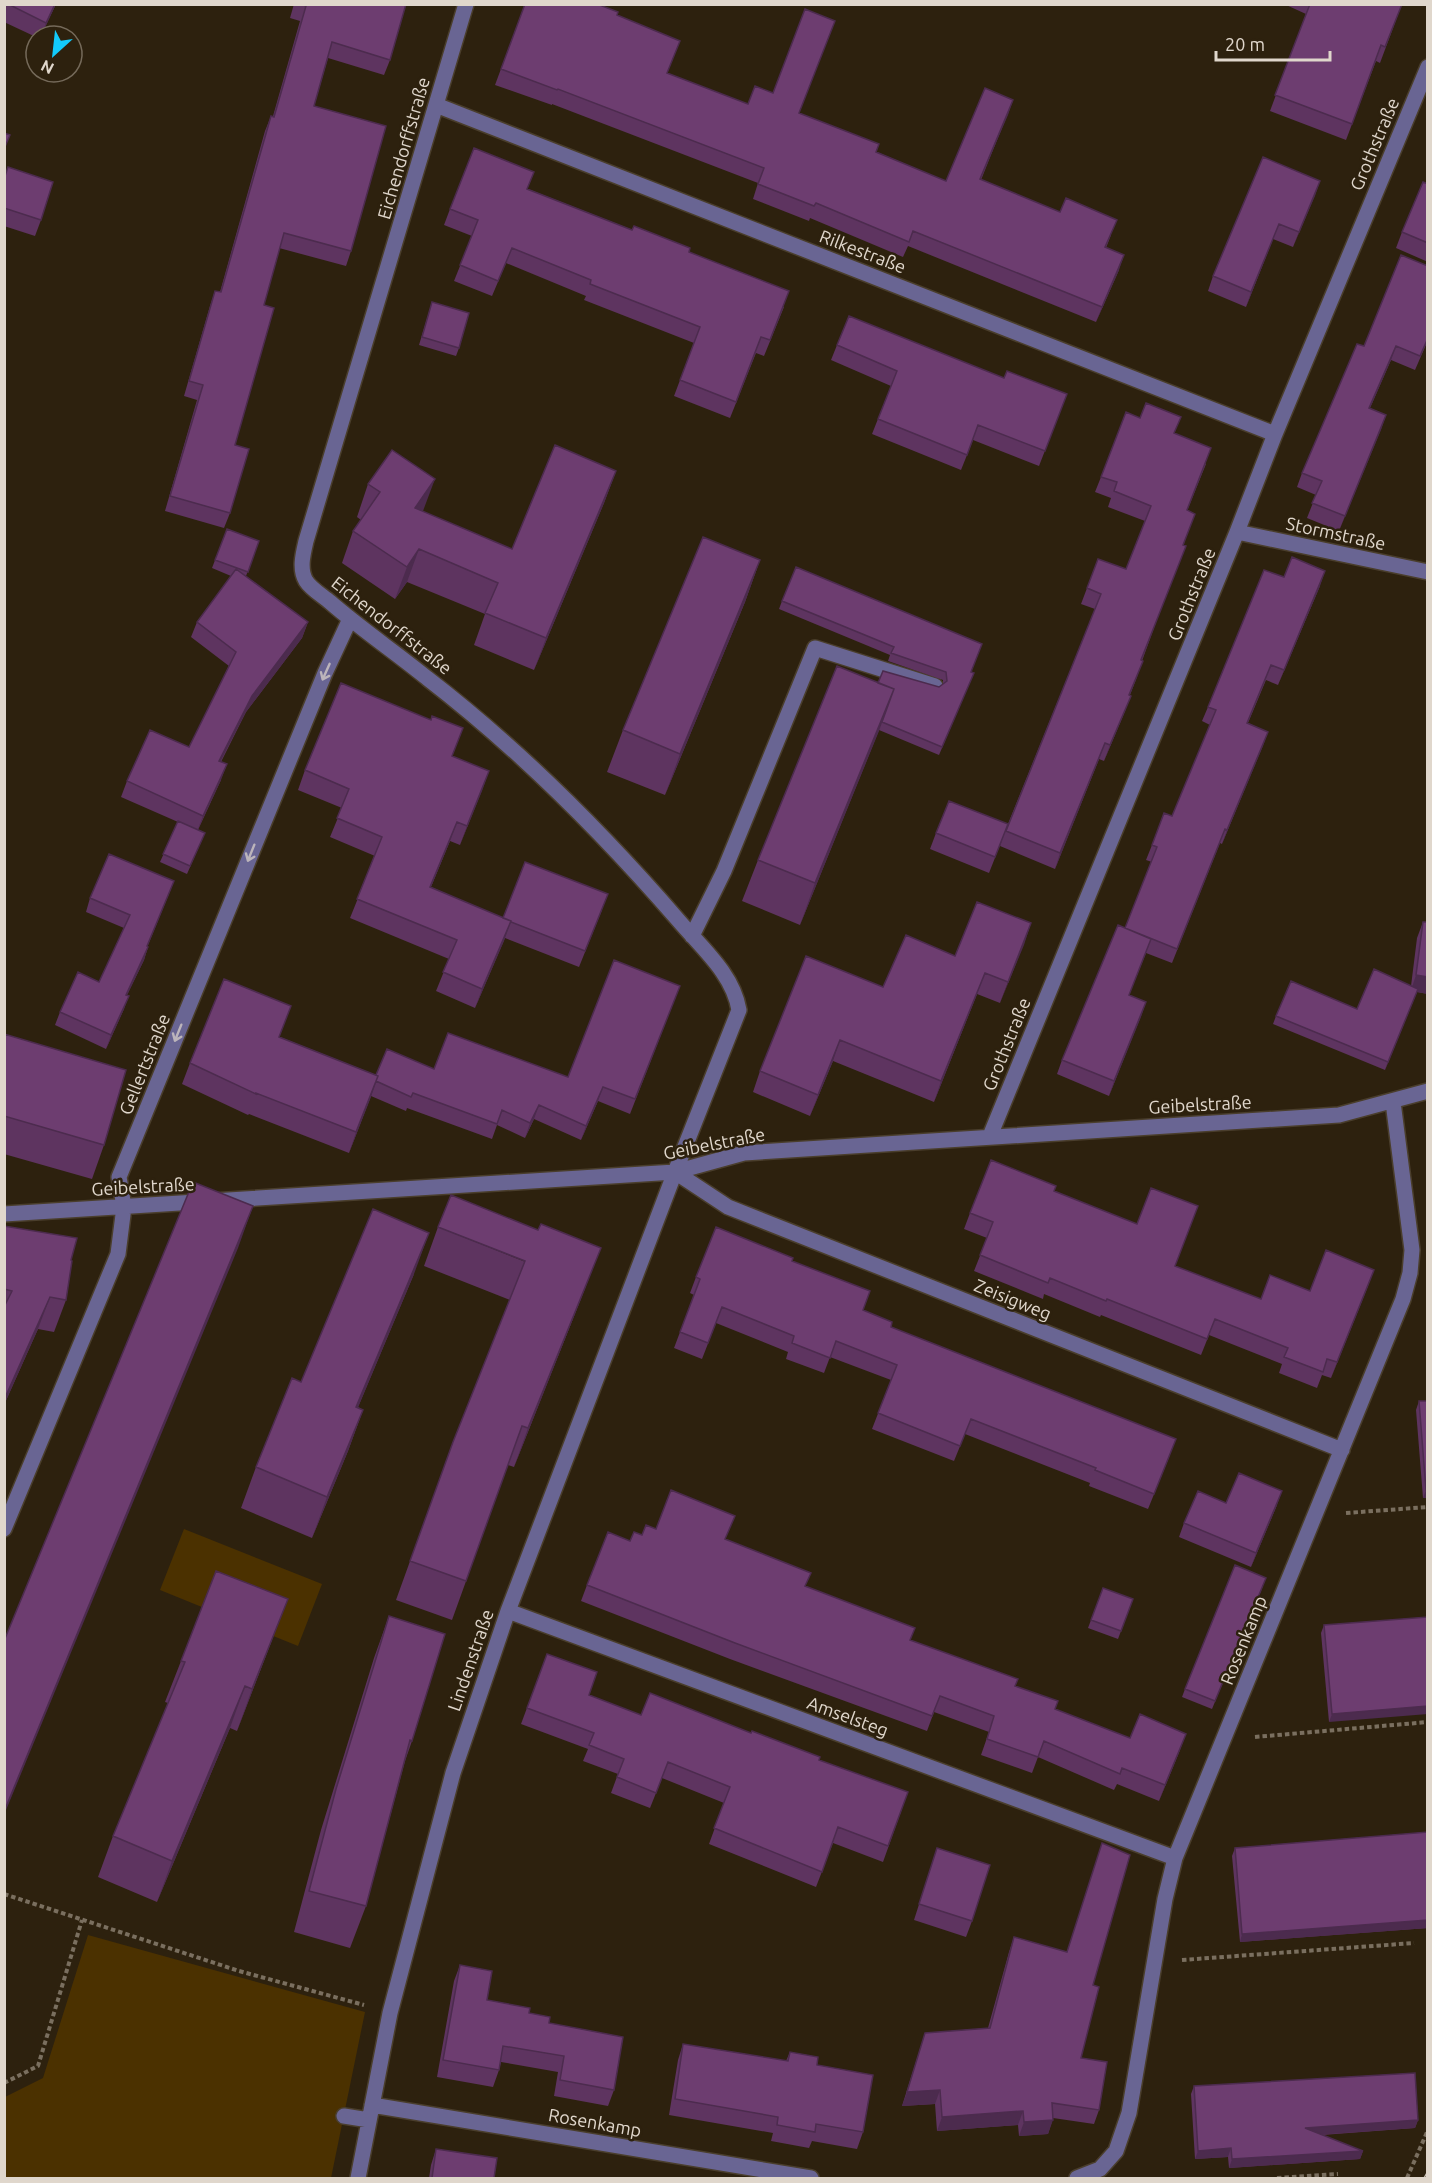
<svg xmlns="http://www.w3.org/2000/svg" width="1432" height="2183" viewBox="0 0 1432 2183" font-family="Ubuntu,sans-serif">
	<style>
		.green { fill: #4b3100 }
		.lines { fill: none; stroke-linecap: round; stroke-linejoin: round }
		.minor-casing { stroke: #4a3e2c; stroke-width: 18 }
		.path { stroke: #7a6f5f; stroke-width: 4; stroke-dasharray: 4.5 3; stroke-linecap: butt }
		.minor { stroke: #696593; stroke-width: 15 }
		.tram { stroke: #cbc1b6; stroke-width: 1.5 }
		.wall { fill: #5e3460 }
		.shaded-wall { fill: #4c2b4e }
		.building { fill: #6d3d70; stroke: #4c2b4e; stroke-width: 1.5 }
		.oneway { stroke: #bcb5bb }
		.labels { text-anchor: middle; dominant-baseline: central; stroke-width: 5; stroke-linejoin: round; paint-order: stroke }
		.street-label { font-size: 18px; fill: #e0d7cc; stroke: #2d210e }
	</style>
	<rect width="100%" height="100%" fill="#2d210e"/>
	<path class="green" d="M184,1529L322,1584L298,1646L160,1590Z
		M88,1935L365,2012L331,2178H5V2097L43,2078Z"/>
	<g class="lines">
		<defs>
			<path id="minor" d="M436,105L1275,434
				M1237,532L1428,572
				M692,936L724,871L815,648L935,686
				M990,1136L1237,532L1275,434L1428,67
				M675,1172L728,1207L1342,1450
				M4,1214L675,1172L744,1153L1339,1115L1428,1091
				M4,1529L118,1254L124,1207L119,1177L325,673L350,619
				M508,1611L1175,1858
				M372,2105L811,2178
				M344,2116L369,2120
				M358,2178L390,2013L453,1773L508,1611L675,1172L739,1010C733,974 702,948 679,921C603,833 519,749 427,678C395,652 361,629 330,602C323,596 311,589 306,581C299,569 303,554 306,541L466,4
				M1077,2178L1100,2169L1116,2151L1129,2113L1165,1899L1175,1858L1403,1299L1410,1273L1412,1250L1393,1102"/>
		</defs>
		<use href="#minor" class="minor-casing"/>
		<path class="path" d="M1346,1513L1428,1507
			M1255,1737L1428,1722
			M4,1894L239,1971L364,2005
			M1182,1960L1414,1943
			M4,2083L38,2066L82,1920
			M1277,2178L1338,2174
			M1407,2178L1428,2130"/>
		<use href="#minor" class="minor"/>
		<path class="tram" d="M1424,2178L1428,2171"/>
	</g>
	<path class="wall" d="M4,4H56L41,36L36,37L4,22Z
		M294,4H406L390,60L384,75L328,58L314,106L351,251L346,266L279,248L264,305L235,445L230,513L224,528L165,511L197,400L184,396L210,306L215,291L220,292L265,131L271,116H273L300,21L290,18Z
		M525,4L617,15L667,74L748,104L800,113L877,152L946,181L1013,100L981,180L1111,235L1106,248L1119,270L1096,322L908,246L903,257L810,218L809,221L753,199L758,183L552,104V105L495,85Z
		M1284,4H1402L1380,63L1376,61L1346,140L1270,111L1306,14Z
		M4,178L41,220L35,236L4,226Z
		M1320,181L1293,247L1273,239L1246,307L1208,291L1213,276Z
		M1428,184V262L1396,248L1402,232Z
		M528,189L689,252L784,307L764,356L756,353L730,418L674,396L694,343L584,300L586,296L506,263L492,296L454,281L472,236L444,225L450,209Z
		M1428,266V340L1415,370L1391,360L1370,408L1386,415L1339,531L1307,518L1316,495L1297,487L1302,473L1364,346Z
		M432,302L459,348L456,356L419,345Z
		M837,345L1004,378L1067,394L1039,466L973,440L961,470L872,434L891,386L831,360Z
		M1175,434L1206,464L1187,511L1184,545L1142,661L1137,677L1130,695L1125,711L1104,761L1099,759L1055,869L1000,846L1002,840L989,873L930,849L936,833L1008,824L1095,609L1081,604L1098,559L1126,569L1145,521L1108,507L1111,498L1095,492L1101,477Z
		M616,471L604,503L534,670L474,645L485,614L407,582L395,599L342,563L353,531L361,520L357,517L368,484L423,512L512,549Z
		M227,529L259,541L246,576L308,622L302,638L246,712L221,762V780L198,830L205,833L187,874L160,862L178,822L121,797L127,781L189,747L229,666L191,637L197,622L231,576L212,568Z
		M760,560L745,602L665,795L607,772L623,730Z
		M1284,577L1320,586L1278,685L1266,680L1248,723L1268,732L1222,844L1220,843L1172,963L1146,953L1129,995L1146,1002L1109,1096L1057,1074L1062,1060L1125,928L1152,862L1146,860L1152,845L1172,816L1210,725L1202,721L1208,707Z
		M782,601L974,673L939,755L879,730L800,925L742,901L758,860L878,683L939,687L943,684V680L888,661L890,655L779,609Z
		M452,756L489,771L460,845L450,841L431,887L503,918L602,910L579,967L505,938L475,1008L436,991L449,959L350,918L375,856L330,837L342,808L298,790L305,770Z
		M174,881L147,947H148L144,960L127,995L124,1009L106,1049L55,1025L60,1012L99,982L124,928L86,912L90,898Z
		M1423,922H1428V994L1417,992L1385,1070L1273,1024L1276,1016L1357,1009L1411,986L1417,938Z
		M1031,923L1000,1003L977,994L934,1102L833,1061L810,1116L753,1092L760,1071L883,987Z
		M680,986L630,1114L598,1101L581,1140L534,1119L525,1138L497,1125L492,1139L407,1108L406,1111L371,1096L349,1153L249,1114L248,1115L182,1084L190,1063L280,1037L376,1075L434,1069L568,1077Z
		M4,1034L104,1145L92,1179L4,1154Z
		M1055,1191L1175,1266L1261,1299L1310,1291L1368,1286L1331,1378L1322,1375L1317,1388L1279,1373L1282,1364L1209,1335L1201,1355L1101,1315L1100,1317L1044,1294L1043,1299L974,1271L987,1238L964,1229L970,1213Z
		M4,1226L71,1260L66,1300L54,1332L38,1329L4,1405Z
		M438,1227L586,1286L514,1467L508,1465L452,1620L396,1600L453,1442L510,1300L424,1266Z
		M792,1261L863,1310L891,1327L1170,1455L1148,1509L1089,1486L1090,1483L965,1434L954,1461L872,1429L891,1380L830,1357L824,1373L786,1359L788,1352L716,1323L702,1359L674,1348L694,1295L690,1293L696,1277Z
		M414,1274L358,1407L363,1410L348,1451L312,1538L241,1508L256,1467L301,1382Z
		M1419,1401H1428V1498H1423L1416,1410Z
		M1277,1505L1251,1567L1179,1537L1184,1523Z
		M656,1529L806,1586L910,1641L1015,1686L1055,1709L1130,1738L1180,1750L1159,1801L1117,1784L1114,1790L1038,1757L1032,1773L981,1755L989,1732L934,1712L927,1731L730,1659L581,1601L587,1585L630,1541Z
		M1263,1586L1212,1709L1182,1697L1185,1689Z
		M1103,1588L1133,1599L1118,1639L1088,1628Z
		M389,1616L412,1741L405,1761L366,1906L350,1948L294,1932L321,1830L374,1658Z
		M1428,1617L1329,1722L1321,1633L1324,1625Z
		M272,1640L237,1731L230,1728L157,1902L98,1877L113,1836L168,1703L165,1702L181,1661Z
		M547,1654L589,1695L641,1715L819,1760L908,1792L883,1862L833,1843L816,1887L709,1844L724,1803L662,1778L650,1808L611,1793L618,1774L583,1761L588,1749L521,1724Z
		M1428,1832V1928L1240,1942L1232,1856L1235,1848Z
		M1102,1843L1093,1985L1081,2058L1099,2110L1094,2124L1053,2118L1048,2134L1019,2136L1018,2125L937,2131L935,2104L902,2106L925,2033L988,2028L1009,1952L1014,1937L1067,1952Z
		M937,1848L972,1921L966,1937L914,1920Z
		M460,1965L487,2000L529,2013L549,2023L614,2090L608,2106L554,2096L558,2072L501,2062L499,2070L493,2087L437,2077L454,1981Z
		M683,2044L786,2061L790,2052L817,2065L863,2132L857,2149L812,2141L809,2148L771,2141L773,2133L669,2115L678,2060Z
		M1194,2086L1418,2120L1415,2128L1322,2135L1363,2151L1360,2159L1229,2168L1228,2157L1195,2159L1191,2094Z
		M436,2149L494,2178H429L431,2165Z"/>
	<path class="shaded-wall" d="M55,4H56L41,36L46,23Z
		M1013,100L1008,115L974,194L980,179Z
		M1320,181L1315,196L1293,247L1299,232Z
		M1279,224L1273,239L1246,307L1251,292Z
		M1124,255L1119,270L1096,322L1102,307Z
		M1396,346L1391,360L1364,422L1369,408Z
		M1386,415L1381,430L1339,531L1345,516Z
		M616,471L604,503L534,670L546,638Z
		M435,479L423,511L403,540L415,508Z
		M419,549L407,582L395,599L407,567Z
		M760,560L745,602L665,795L680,754Z
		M1325,571L1320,586L1278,685L1284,670Z
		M308,622L302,638L246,712L213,776L219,761L252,696Z
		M894,689L879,731L800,925L815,883Z
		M1131,696L1125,711L1104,761L1110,745Z
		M1268,732L1263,746L1222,844L1227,830Z
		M1105,743L1099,759L1055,869L1060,853Z
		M227,764L221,780L197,831L203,816Z
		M489,771L482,791L460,845L467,826Z
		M457,822L450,841L423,906L430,887Z
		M174,881L169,894L142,960L147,946Z
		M511,921L504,941L475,1008L482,989Z
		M1031,923L1024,945L1000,1003L1008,982Z
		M148,947L144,960L121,1008L126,995Z
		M985,973L977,994L934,1102L941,1081Z
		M1416,975L1428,977V994L1417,992L1385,1070Z
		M129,996L124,1009L106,1049L111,1035Z
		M1146,1002L1141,1017L1109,1096L1114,1081Z
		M840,1040L833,1061L810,1116L818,1095Z
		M378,1076L371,1097L349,1153L356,1132Z
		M603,1087L598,1101L581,1140L586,1126Z
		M539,1105L534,1119L525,1138L530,1123Z
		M253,1206L238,1248L4,1815V1811Z
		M429,1233L414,1274L341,1448L356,1407Z
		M601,1248L586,1286L514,1467L528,1428Z
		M1374,1270L1368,1286L1331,1378L1337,1362Z
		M50,1297L38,1329L4,1405V1400Z
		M363,1410L348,1451L312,1538L327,1497Z
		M1426,1490H1428V1498H1423Z
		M1282,1491L1277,1505L1251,1567L1256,1553Z
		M288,1599L272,1640L237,1731L252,1689Z
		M245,1686L230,1728L157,1902L172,1861Z
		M1428,1706V1714L1329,1722L1332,1714Z
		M1186,1734L1180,1750L1159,1801L1165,1785Z
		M1428,1920V1928L1240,1942L1242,1934Z
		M940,2090L935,2104L902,2106L907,2092Z
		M1023,2111L1018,2125L937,2131L942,2117Z
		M1053,2120L1048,2134L1019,2136L1024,2122Z
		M1418,2120L1415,2128L1302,2136L1305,2128Z
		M1231,2148L1228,2157L1195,2159L1198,2151Z
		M1363,2151L1360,2159L1229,2168L1232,2159Z"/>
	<path class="building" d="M8,4H55L46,23Z
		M301,4H406L390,60L332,42L314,106L386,126L351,251L284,233L264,305L274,308L235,445L249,449L230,513L170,496L203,385L189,381L215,291L221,292L271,116L274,117L306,6Z
		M525,4H597L618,12L617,15L680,41L667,73L748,104L755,86L773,93L805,9L835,21L799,113L879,144L876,152L946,181L985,88L1013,100L980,179L1060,212L1066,198L1117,220L1105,247L1124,255L1102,307L913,231L909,242L816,203L814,206L758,184L764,168L558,89L557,90L501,69Z
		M1310,4H1402L1385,47L1381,45L1352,124L1275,95Z
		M4,133L10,135L4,149Z
		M474,148L534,172L527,189L632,230L634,226L690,248L689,252L789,291L770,340L761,337L736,402L680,380L700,327L590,284L591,280L512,248L498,281L460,265L478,220L450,209Z
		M1263,157L1320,181L1299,232L1279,224L1251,292L1213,276Z
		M8,167L53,182L41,220L4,208V179Z
		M1423,182L1428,184V243L1402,232Z
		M1401,255L1428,266V338L1420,356L1396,346L1369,408L1386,415L1345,516L1312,503L1322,481L1302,473L1357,344L1364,346Z
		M432,302L469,313L459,348L422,337Z
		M849,316L1004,378L1007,371L1067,394L1045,451L978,425L967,455L878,419L897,371L837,345Z
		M1146,403L1181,417L1174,433L1211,448L1187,510L1195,514L1183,545L1186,546L1141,660L1143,661L1129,695L1131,696L1110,745L1105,743L1060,853L1006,831L1101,594L1087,588L1098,559L1126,569L1151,506L1114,491L1117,482L1101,477L1126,412L1140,418Z
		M555,445L616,471L546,638L485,613L498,583L419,549L407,567L353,531L380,492L368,484L392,450L435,479L415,508L512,549Z
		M227,529L259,541L248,572L215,560Z
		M703,537L760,560L680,754L623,730Z
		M1292,557L1325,571L1284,670L1271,665L1247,723L1268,732L1227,830L1225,829L1177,949L1125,928L1157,847L1152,845L1164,813L1172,816L1216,710L1208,707L1264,570L1284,577Z
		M796,567L982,644L971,672L974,673L942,747L882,722L894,689L878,683L883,671L939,687L947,681L946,672L891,653L894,647L782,601Z
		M236,569L308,622L252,696L219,761L227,764L203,816L127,781L150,730L189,747L236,652L197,622Z
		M837,666L894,689L815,883L758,860Z
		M341,683L431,720L432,716L463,728L452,756L489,771L467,826L457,822L430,887L511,921L482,989L443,972L457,940L357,899L382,837L337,818L349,789L305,770Z
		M949,801L1008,824L995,857L936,833Z
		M178,821L205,833L190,866L163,854Z
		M109,854L174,881L147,946L148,947L126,995L129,996L111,1035L60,1012L78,972L99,982L130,915L90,898Z
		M525,862L608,894L585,951L511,922V921L503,918Z
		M977,902L1031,923L1008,982L985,973L941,1081L840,1040L818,1095L760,1071L806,956L883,987L906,935L955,956Z
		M1423,922H1428V977L1416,975Z
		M1118,925L1151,939L1129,995L1146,1002L1114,1081L1062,1060Z
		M614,960L680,986L635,1099L603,1087L586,1126L539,1105L530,1123L502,1110L497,1124L413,1093L411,1097L376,1081L378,1076L376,1075L387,1049L434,1069L448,1033L568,1077Z
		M1374,969L1418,989L1388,1062L1276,1016L1291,981L1357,1009Z
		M224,979L291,1006L279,1037L378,1076L356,1132L256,1093V1094L190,1063Z
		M4,1034L126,1070L104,1145L4,1116Z
		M991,1160L1056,1186L1054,1191L1137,1224L1151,1188L1198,1206L1175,1266L1261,1299L1270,1275L1310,1291L1326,1250L1374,1270L1337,1362L1327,1359L1323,1372L1284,1357L1288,1348L1215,1319L1207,1339L1107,1299L1106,1301L1050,1278L1048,1283L980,1255L993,1222L970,1213Z
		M193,1182L253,1206L6,1807H4V1641Z
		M451,1195L538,1230L541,1224L601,1248L528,1428L522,1426L466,1581L410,1561L453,1442L525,1261L438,1227Z
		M373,1209L429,1233L356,1407L363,1410L327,1497L256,1467L292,1378L301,1382Z
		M4,1226L77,1238L71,1260L72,1261L66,1300L50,1297L4,1400V1307L12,1291L4,1289Z
		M716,1227L793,1258L792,1261L870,1291L863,1310L892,1322L891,1327L1176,1439L1154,1494L1095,1470L1096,1468L971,1419L960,1446L878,1413L897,1365L836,1341L830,1358L792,1343L794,1336L722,1307L708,1343L680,1332L700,1279L696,1277Z
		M1419,1401H1428V1490H1426Z
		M1239,1473L1282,1491L1256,1553L1184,1523L1198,1491L1226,1503Z
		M671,1490L735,1516L725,1539L811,1573L805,1586L915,1628L910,1640L1018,1679L1015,1686L1058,1701L1055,1709L1130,1738L1140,1714L1186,1734L1165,1785L1122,1768L1120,1774L1044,1741L1038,1757L987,1739L994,1716L940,1696L932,1716L735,1643L587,1585L608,1532L630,1541L634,1532L642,1535L646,1525L656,1529Z
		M1235,1565L1266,1578L1215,1701L1185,1689Z
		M216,1571L288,1599L252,1689L245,1686L172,1861L113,1836L185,1662L181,1661Z
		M1103,1588L1133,1599L1121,1631L1091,1620Z
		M389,1616L445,1634L412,1741L410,1740L366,1906L309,1891L336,1789Z
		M1428,1617V1706L1332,1714L1324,1625Z
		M547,1654L597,1672L589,1695L641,1715L650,1693L751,1733L752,1731L820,1757L819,1760L908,1792L888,1846L838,1827L822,1872L714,1828L730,1787L668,1762L656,1793L617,1777L624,1759L589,1745L594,1733L527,1708Z
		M1428,1832V1920L1242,1934L1235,1848Z
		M1102,1843L1130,1855L1093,1985L1099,1987L1081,2058L1107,2062L1099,2110L1052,2103L1053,2120L1024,2122L1023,2111L942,2117L940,2090L907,2092L925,2033L990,2028L1014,1937L1067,1952Z
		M937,1848L990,1865L972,1921L919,1904Z
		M460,1965L492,1971L487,2000L530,2008L529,2013L550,2017L549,2023L623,2037L614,2090L560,2080L564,2056L503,2046L499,2070L443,2060Z
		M683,2044L788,2061L790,2052L818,2057L817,2065L873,2075L863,2132L816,2124L815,2132L777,2125L778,2117L675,2099Z
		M1415,2073L1418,2120L1305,2128L1363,2151L1232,2159L1231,2148L1198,2151L1194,2086Z
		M436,2149L497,2158L494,2178H432Z"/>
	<defs><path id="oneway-shaft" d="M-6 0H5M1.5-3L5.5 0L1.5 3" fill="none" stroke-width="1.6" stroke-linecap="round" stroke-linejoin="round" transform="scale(1.5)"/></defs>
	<g class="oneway">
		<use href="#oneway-shaft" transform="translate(326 672) rotate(114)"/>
		<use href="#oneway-shaft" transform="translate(251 853) rotate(112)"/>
		<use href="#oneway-shaft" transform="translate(178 1033) rotate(112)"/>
	</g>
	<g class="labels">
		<g class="street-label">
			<text transform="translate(1374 144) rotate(-67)">Grothstraße</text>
			<text transform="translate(403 148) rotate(-74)">Eichendorffstraße</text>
			<text transform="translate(863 251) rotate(21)">Rilkestraße</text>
			<text transform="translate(1336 533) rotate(12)">Stormstraße</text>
			<text transform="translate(1191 594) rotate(-68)">Grothstraße</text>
			<text transform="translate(392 625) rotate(38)">Eichendorffstraße</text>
			<text transform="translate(1006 1044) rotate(-68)">Grothstraße</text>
			<text transform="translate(144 1064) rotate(-68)">Gellertstraße</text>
			<text transform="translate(1200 1104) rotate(-3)">Geibelstraße</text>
			<text transform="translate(714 1143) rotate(-11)">Geibelstraße</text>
			<text transform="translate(143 1186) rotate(-3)">Geibelstraße</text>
			<text transform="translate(1013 1299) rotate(22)">Zeisigweg</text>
			<text transform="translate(1243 1640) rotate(-68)">Rosenkamp</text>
			<text transform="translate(470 1660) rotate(-71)">Lindenstraße</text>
			<text transform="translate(848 1716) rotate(20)">Amselsteg</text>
			<text transform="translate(595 2122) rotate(10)">Rosenkamp</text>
		</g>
	</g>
	<rect width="1432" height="2183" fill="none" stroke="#e0d7cc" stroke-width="12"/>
	<g transform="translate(54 54) rotate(207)"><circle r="28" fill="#2d210e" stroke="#756a5a" stroke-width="1.5"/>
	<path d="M0-4.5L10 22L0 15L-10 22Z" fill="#13cafb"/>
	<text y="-9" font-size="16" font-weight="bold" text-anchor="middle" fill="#e0d7cc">N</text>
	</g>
	<path d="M1216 51v9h114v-9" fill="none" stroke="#e0d7cc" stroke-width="3"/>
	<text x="1225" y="51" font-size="18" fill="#e0d7cc" stroke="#2d210e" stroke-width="4.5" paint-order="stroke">20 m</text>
</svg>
